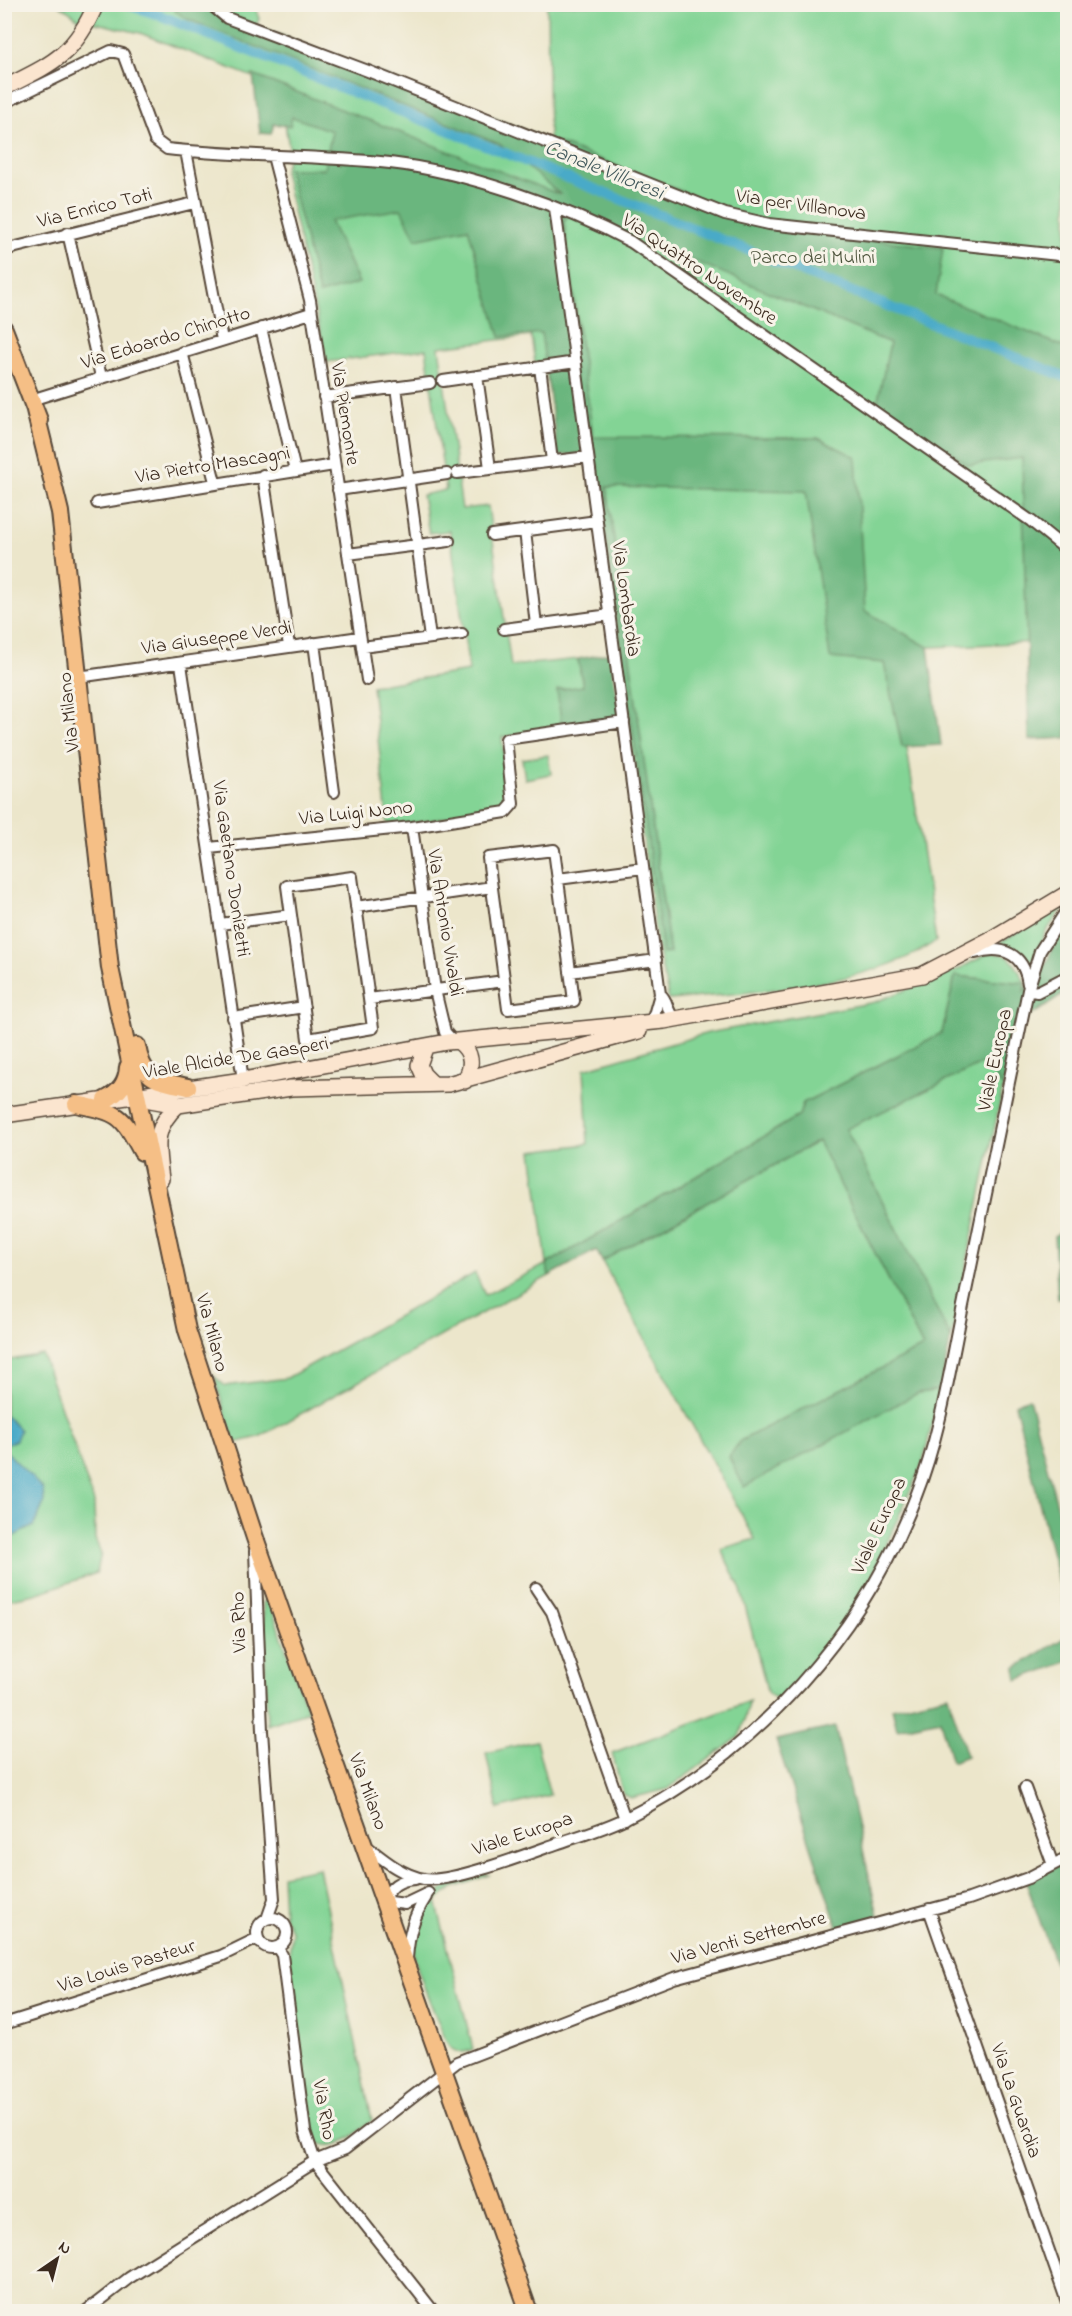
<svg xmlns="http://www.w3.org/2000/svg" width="1072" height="2316" viewBox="0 0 1072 2316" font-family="'Indie Flower',sans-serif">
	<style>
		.green { fill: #83d495; stroke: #5f7f5a; stroke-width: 1.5 }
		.forest { fill: #6ab67e; stroke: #52704e; stroke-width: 1.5 }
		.water { fill: #49aac8; stroke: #426a73; stroke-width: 1.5 }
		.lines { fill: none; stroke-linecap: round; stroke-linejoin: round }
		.canal { stroke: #49aac8; stroke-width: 10 }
		.street-casing { stroke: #564638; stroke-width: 14 }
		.secondary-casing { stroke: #564638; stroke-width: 18 }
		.primary-casing { stroke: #564638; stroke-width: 20 }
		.street { stroke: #fff; stroke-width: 10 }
		.secondary { stroke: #fbe5cf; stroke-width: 15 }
		.primary { stroke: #f5bf86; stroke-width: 16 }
		.labels { text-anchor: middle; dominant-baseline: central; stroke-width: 6; stroke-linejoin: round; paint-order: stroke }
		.street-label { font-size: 20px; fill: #3b2a1e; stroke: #f7f3e8 }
		.park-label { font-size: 20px; fill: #4d543c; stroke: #f7f3e8 }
		.water-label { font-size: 21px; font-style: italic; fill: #40575a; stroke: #f7f3e8 }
	</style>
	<rect width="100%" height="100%" fill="#f7f3e8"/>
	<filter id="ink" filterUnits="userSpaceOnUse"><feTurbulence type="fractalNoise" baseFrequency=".0167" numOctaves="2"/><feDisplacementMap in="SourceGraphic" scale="12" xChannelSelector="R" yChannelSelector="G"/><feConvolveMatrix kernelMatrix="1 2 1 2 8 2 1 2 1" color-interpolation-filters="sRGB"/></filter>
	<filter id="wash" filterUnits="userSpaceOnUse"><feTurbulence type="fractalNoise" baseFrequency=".008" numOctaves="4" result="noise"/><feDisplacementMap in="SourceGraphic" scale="24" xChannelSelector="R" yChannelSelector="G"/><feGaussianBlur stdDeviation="1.35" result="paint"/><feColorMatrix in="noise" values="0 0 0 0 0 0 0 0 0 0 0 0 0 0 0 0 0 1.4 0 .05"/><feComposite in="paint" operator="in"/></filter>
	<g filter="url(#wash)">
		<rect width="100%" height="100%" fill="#ece6cb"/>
		<path class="green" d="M60,5H255L259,19L254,30L549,141L547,5H1067V541L1037,642L892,649L936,941C871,987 748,992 669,1000L658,951L580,358L535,363L531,336L439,347L462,509L488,506L511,666L578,659L583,686L562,729L502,737L508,801L504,808L388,827L372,686L469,671L450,531L429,533L422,495L446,490L426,349L327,362L284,171L290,152L278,87L140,33L79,19Z
			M548,755L551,774L525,779L522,759Z
			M1067,902L1045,933L1030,967C1023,951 1011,947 994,946Z
			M989,953C1012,952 1016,965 1025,983L955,976L942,1033L803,1103L799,1116L548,1264L549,1276L259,1437L234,1443L214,1376L225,1386L287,1378L475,1273L485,1295L547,1264L532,1151L588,1144L584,1069L708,1033L875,1002L957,970Z
			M985,1062L1003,1087L951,1338L845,1129Z
			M818,1141L923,1347L740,1441L918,1393L940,1390L923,1462L870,1581L826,1648L778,1699L768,1694L741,1590L721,1549L755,1539L602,1261Z
			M42,1354L94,1502L95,1539L101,1553L97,1573L35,1594L5,1600V1361Z
			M268,1598L308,1711L267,1725L263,1603Z
			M750,1701L739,1737L668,1789L631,1798L623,1794L612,1753Z
			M536,1741L550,1795L498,1809L486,1753Z
			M319,1868L372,2120C357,2133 335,2155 315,2141L313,2134L289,1955L292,1932L284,1916L282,1875Z
			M484,1873L489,1875L453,1888L436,1901L473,2049C461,2055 452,2053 446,2041C438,2020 414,1968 413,1950C410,1907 446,1880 484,1873Z"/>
		<path class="forest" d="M177,5L207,6L776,228L943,248L936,295L1067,348V738L1029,740L1022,458L969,465L877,404L890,343L566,207L567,217L564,222L593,437L818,438L856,457L865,611L928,647L941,745L902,747L884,663L830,658L806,491L607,487L670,953L663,954L595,452L558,456L541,333L500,337L468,228L416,239L401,209L330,221L359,283L319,294L288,169H324L332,131L292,117L290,126L274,124L271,134L260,133L253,75L561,195L499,144L187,19L175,11Z
			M610,653L621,721L562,729L557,690L583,686L578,659Z
			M1067,919V992L1018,1024L1003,1087L985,1062L846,1129L951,1338L940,1390L918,1393L744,1487L729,1457L740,1441L923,1347L818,1141L602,1261L596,1250L549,1276L547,1264L799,1116L803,1103L942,1033L955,976L1025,983L1024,991L1048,960L1060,924Z
			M1067,1228V1291L1058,1299L1054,1236Z
			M1029,1398L1067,1543V1616L1015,1404Z
			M1067,1636V1662L1017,1680L1015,1668Z
			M948,1695L967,1756L952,1762L940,1720L897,1729L892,1708Z
			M835,1727L878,1915L838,1929L776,1740Z
			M1067,1860V1997L1026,1882Z"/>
		<path class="water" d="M5,1415L20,1430L16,1440L5,1445L6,1451L43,1489L44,1503L34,1526L8,1539L4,1538Z"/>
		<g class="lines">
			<path class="canal" d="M125,4L159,15L1068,378"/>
		</g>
	</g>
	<g filter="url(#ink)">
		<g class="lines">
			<defs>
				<path id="street" d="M210,4L227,18L368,71L725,214L769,224L1068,256
					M4,103L111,51L123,54L155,140L167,149C241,157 316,155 390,163C467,172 563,206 631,242L1031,521L1068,551
					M186,151L222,340
					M273,156L310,300L367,680
					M555,208L660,994L652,1022
					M68,233L101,377
					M4,250L194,203
					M261,328L295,471
					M182,352L215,482
					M540,367L552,461
					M477,376L490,468
					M443,381L576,362
					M396,387L430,638
					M324,397L430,383
					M31,400L311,313
					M457,473L588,457
					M263,475L289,646
					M338,490L447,474
					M97,503L334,465
					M525,531L536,625
					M492,535L597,521
					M348,554L449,541
					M504,629L610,615
					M314,643L334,792
					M362,647L462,634
					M181,664L243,1080
					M78,677L360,637
					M412,827L435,990L445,1032L454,1042
					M209,848L412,827L506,812L513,804L506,739L624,722
					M554,850L574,1001L508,1009L488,858Z
					M352,877L373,1028L308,1039L287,886Z
					M558,879L643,868
					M356,907L492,887
					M220,924L291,915
					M975,953C1002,945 1024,953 1028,984
					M570,972L656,960
					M1028,990L1037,992L1068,976
					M660,994C669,1001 666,1012 675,1019
					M369,999L504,981
					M233,1018L304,1007
					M255,1551L262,1731L274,1899L267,1919
					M536,1588L552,1612L625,1819
					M1025,1788L1053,1865
					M365,1845C383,1859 401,1875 424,1879C449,1884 528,1854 556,1844C579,1836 604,1829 626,1818C757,1753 864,1632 916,1496C941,1433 951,1363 965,1296C986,1194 1007,1092 1028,990L1040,951L1068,908
					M415,1879C398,1880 391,1886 383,1901L405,1904L428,1893
					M929,1909L1068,2305
					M257 1933a15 15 0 1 1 30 0a15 15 0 1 1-30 0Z
					M277,1947L282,1955L305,2131L315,2161L434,2312
					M407,1958C409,1934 413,1917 426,1897
					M4,2024L221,1956L258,1938
					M85,2312L129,2278L315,2161L345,2149L457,2062L674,1978L969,1899L1028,1878L1068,1857"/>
				<path id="secondary" d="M4,88C51,64 74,56 96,4
					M459,1042C473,1053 473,1065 465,1081
					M425,1048L419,1065L423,1074L433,1084
					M145,1099L178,1105L291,1088L448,1084L639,1031
					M4,1115L243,1080L447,1042L664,1021L922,975L993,938L1068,893
					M161,1179C157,1147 152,1128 178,1105"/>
				<path id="primary" d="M4,329L39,420
					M35,410L60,512L110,968L187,1330L255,1538L529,2312
					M137,1046C143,1081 157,1080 188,1087
					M105,1100C119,1093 127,1084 128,1067
					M76,1104C119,1113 121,1113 142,1152"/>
			</defs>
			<use href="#street" class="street-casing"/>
			<use href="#secondary" class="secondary-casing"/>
			<use href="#primary" class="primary-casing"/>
			<use href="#street" class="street"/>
			<use href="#secondary" class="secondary"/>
			<use href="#primary" class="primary"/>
		</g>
	</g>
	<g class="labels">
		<g class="street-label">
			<text transform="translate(801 206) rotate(8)">Via per Villanova</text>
			<text transform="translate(95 209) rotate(-14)">Via Enrico Toti</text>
			<text transform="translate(699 270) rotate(34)">Via Quattro Novembre</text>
			<text transform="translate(166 339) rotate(-17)">Via Edoardo Chinotto</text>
			<text transform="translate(344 414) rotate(81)">Via Piemonte</text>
			<text transform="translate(213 466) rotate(-9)">Via Pietro Mascagni</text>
			<text transform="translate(625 599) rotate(82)">Via Lombardia</text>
			<text transform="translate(217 639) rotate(-8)">Via Giuseppe Verdi</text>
			<text transform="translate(70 712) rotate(-96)">Via Milano</text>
			<text transform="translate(356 814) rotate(-6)">Via Luigi Nono</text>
			<text transform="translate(230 869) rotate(82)">Via Gaetano Donizetti</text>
			<text transform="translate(444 923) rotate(81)">Via Antonio Vivaldi</text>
			<text transform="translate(236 1059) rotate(-9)">Viale Alcide De Gasperi</text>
			<text transform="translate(996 1060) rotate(-78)">Viale Europa</text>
			<text transform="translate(211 1333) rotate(75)">Via Milano</text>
			<text transform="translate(880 1526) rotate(-65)">Viale Europa</text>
			<text transform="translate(240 1622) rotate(-92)">Via Rho</text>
			<text transform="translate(367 1792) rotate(70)">Via Milano</text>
			<text transform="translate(523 1835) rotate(-18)">Viale Europa</text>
			<text transform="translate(749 1939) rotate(-15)">Via Venti Settembre</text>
			<text transform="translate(127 1967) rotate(-17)">Via Louis Pasteur</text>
			<text transform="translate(1015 2101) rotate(71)">Via La Guardia</text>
			<text transform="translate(323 2110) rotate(80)">Via Rho</text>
		</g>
		<g class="park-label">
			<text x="813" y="258">Parco dei Mulini</text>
		</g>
		<g class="water-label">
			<text transform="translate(604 171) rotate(22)">Canale Villoresi</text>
		</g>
	</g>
	<rect width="1072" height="2316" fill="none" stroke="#f7f3e8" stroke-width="24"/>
	<g transform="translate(57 2259) rotate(35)" stroke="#f7f3e8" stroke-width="4.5" paint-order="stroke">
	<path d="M0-4.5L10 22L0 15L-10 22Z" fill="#3b2a1e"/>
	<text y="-9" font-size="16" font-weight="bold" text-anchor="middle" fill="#3b2a1e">N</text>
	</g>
</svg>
